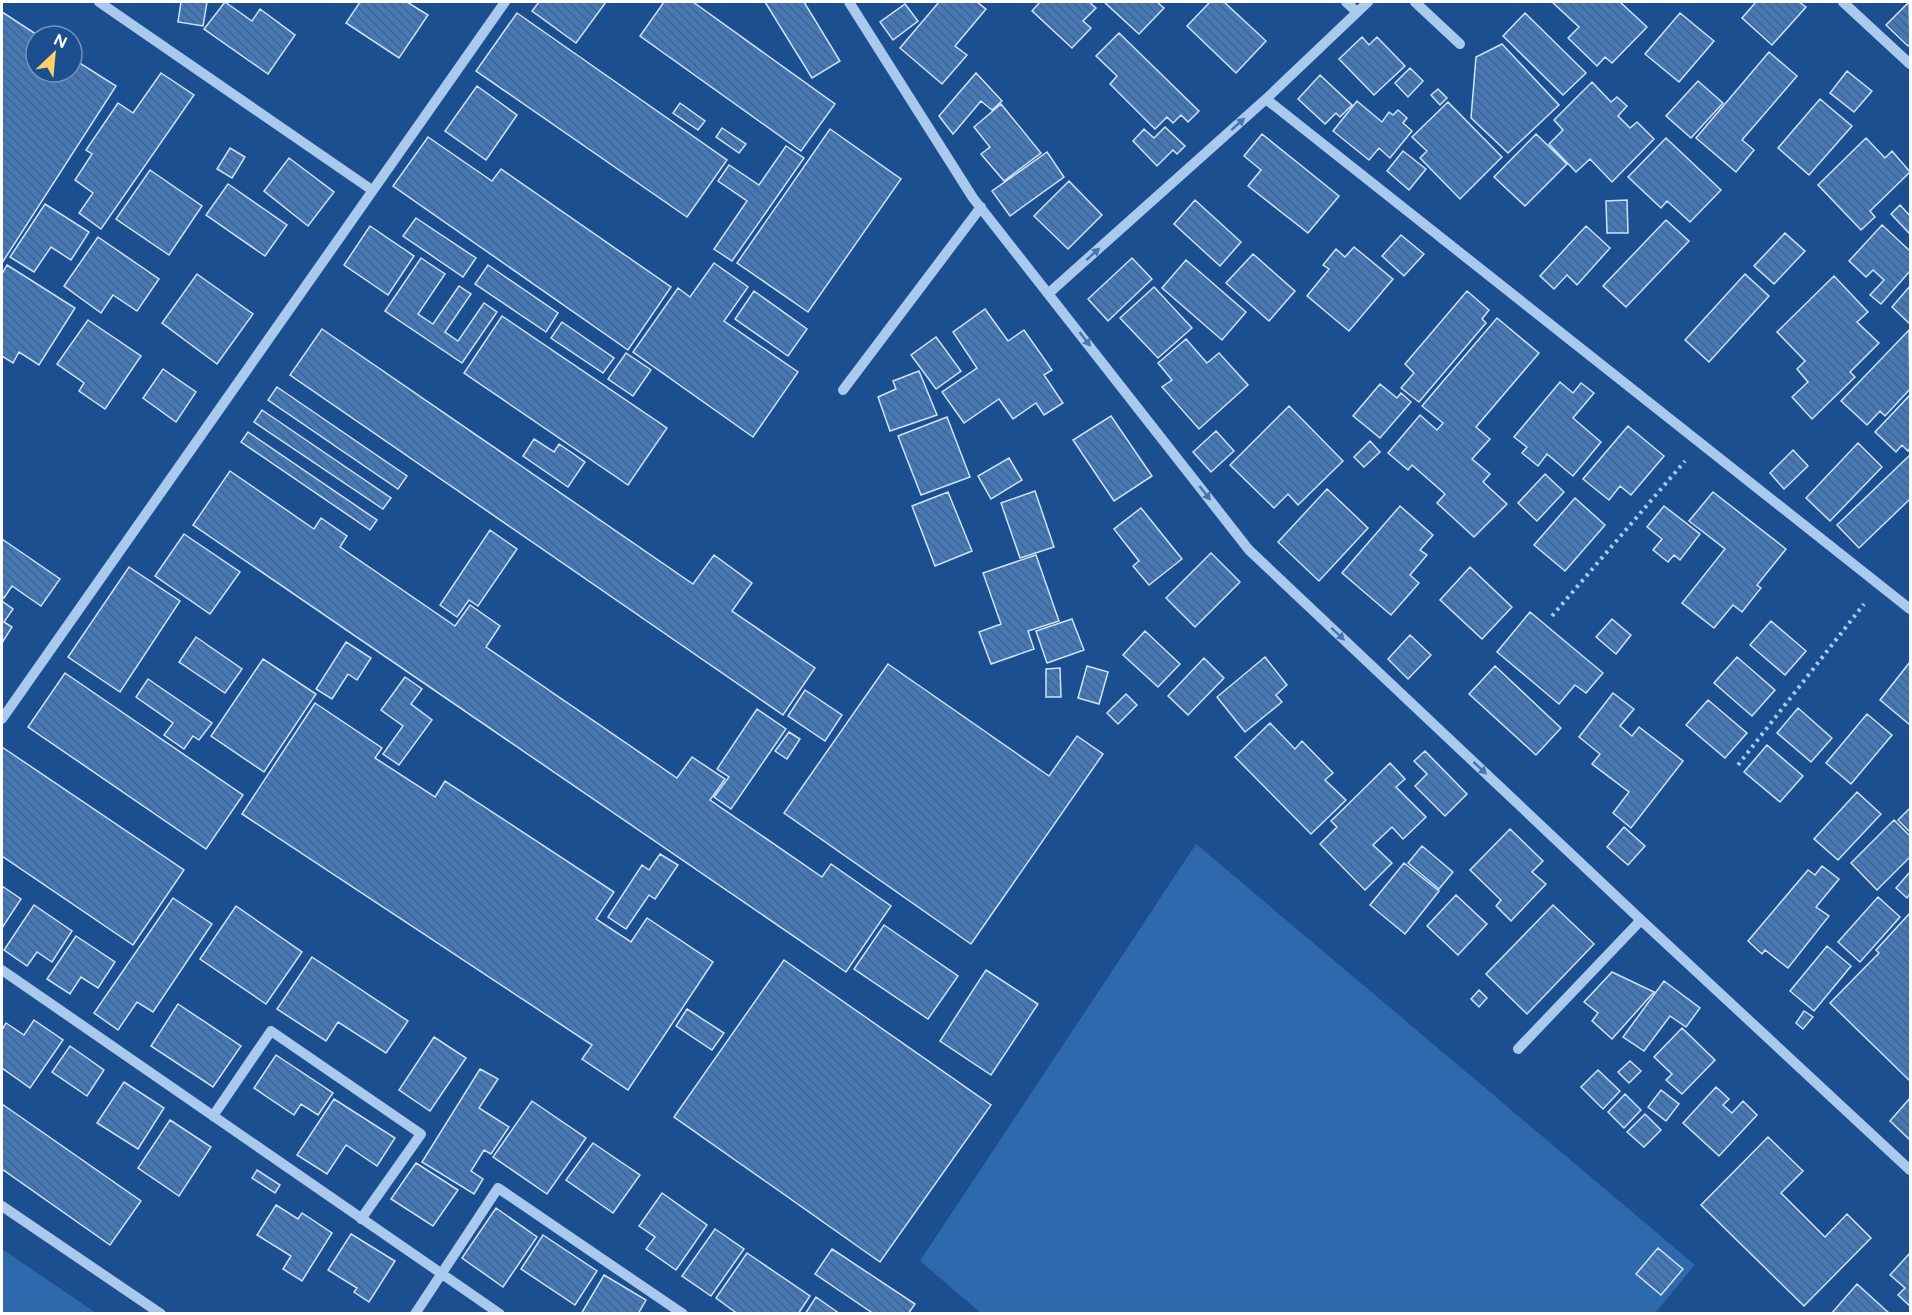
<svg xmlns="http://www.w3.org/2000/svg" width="1912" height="1315" font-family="Figtree,sans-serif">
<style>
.green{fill:#2e69ad}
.building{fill:url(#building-back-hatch);stroke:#cfe3fa;stroke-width:1.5}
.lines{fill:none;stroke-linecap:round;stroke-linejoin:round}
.path{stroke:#a9c9ee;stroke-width:4;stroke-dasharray:3 4.5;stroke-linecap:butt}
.minor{stroke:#a9c9ee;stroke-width:10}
.oneway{fill:#4674ac}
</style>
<defs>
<pattern id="building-back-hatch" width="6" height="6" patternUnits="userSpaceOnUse" patternTransform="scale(1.5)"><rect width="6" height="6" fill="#4478b7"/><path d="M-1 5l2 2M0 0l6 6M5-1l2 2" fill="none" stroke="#486282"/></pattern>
</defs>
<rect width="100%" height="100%" fill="#1b4f8f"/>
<path class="green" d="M1196 844 1695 1265 1655 1313 982 1314 920 1261Z
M2 1249 96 1313H2Z"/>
<path class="building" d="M181 2H207L203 26 178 22Z
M225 2 252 21 260 9 295 35 268 74 204 29Z
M360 2H407L428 15 399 58 346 23Z
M539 2H606L576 43 532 11Z
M664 2H693L835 104 801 151 640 36Z
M765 2H804L840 61 812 78Z
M939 2H977L986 9 955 46 967 55 942 84 900 48Z
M1040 2H1089L1096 8 1083 21 1091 28 1072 48 1032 11Z
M1104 2H1157L1164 8 1139 34Z
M1210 2H1224L1266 41 1236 73 1187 26Z
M1552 2H1620L1647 27 1612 63 1605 57 1597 66 1568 38 1579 27Z
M1756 2H1799L1806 7 1772 45 1742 18Z
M1909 2 1910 44 1908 46 1886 25Z
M905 4 918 21 893 40 880 22Z
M2 12 39 36H36V72H72V58L116 86 2 263Z
M517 13 727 160 687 217 476 71Z
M1525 13 1586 73 1563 95 1503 36Z
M1680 13 1714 41 1679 82 1645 54Z
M1119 33 1199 111 1188 122 1181 115 1173 123 1167 117 1155 129 1110 84 1117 76 1096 56Z
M1362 37 1369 45 1377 37 1405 66 1374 95 1339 59Z
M1502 44 1559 105 1508 153 1471 118 1476 57Z
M1769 52 1797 76 1742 140 1754 150 1736 172 1696 138Z
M1410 68 1423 81 1408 97 1395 83Z
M1847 71 1872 91 1854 112 1830 93Z
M161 73 194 95 101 229 79 213 93 193 75 180 92 154 86 150 118 103 133 113Z
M976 73 1002 101 992 110 981 101 953 134 939 116Z
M1320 75 1352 105 1340 117 1336 113 1325 124 1298 99Z
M1698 81 1723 103 1691 138 1666 116Z
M1592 82 1611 102 1617 97 1627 106 1618 116 1630 128 1637 122 1654 139 1612 182 1590 159 1576 172 1549 144 1563 130 1554 120Z
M477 86 517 115 486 160 445 131Z
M1438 89 1447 98 1440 105 1431 95Z
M1820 99 1852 126 1809 175 1778 148Z
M1357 101 1382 122 1389 112 1393 115 1398 110 1407 118 1403 123 1412 131 1390 158 1379 148 1369 160 1333 131Z
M1448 102 1502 157 1460 199 1420 158 1427 151 1412 137Z
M680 103 705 121 698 130 673 113Z
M1001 104 1041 153 1004 181 981 154 990 147 974 127Z
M1165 127 1185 146 1177 154 1173 150 1157 166 1133 141 1144 129 1154 138Z
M722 128 746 144 739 153 716 137Z
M830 129 901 179 808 312 737 263Z
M1262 134 1339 196 1308 233 1248 186 1261 170 1244 156Z
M1536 134 1567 164 1525 206 1494 177Z
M428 137 492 181 501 169 671 287 628 350 393 186Z
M1666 138 1721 190 1690 222 1667 201 1661 208 1628 177Z
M1866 138 1885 158 1892 151 1910 172 1870 211 1875 217 1861 230 1818 185Z
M786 146 804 158 732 261 714 249 747 201 718 181 729 165 759 185Z
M230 148 245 157 232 178 217 169Z
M1403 151 1426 169 1409 190 1387 171Z
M1047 152 1064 177 1010 216 992 191Z
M289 158 334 192 308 226 264 191Z
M150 170 202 206 169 255 116 219Z
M1069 181 1102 215 1068 249 1034 216Z
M228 184 287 225 265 256 206 215Z
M1195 200 1241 242 1220 266 1174 224Z
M1627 200 1628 233H1607L1606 201Z
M45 204 89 232 71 260 51 247 34 272 10 257Z
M1900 205 1910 216V234L1891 214Z
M416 218 476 258 463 277 403 236Z
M1666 220 1689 241 1626 307 1603 286Z
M1882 225 1910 251V271L1881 304 1870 295 1884 280 1873 270 1866 277 1849 261Z
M370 226 414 256 388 295 344 265Z
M1586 226 1610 248 1577 285 1567 275 1554 289 1540 276Z
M1785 233 1805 251 1774 284 1754 266Z
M1401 235 1424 254 1404 276 1382 256Z
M98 237 159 279 137 311 113 295 101 313 64 286Z
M1354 247 1393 279 1349 331 1307 296 1329 269 1323 265 1336 249 1345 257Z
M1253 254 1295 291 1269 321 1226 283Z
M421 258 445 274 418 314 433 324 459 286 471 294 445 332 458 341 484 303 497 312 462 363 385 311Z
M1132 258 1152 279 1108 321 1088 299Z
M1186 260 1246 312 1222 340 1162 288Z
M714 263 748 287 724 321 798 372 753 437 633 352 678 288 690 297Z
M7 265 75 308 39 365 19 352 13 363 2 356V274Z
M488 265 558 313 546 332 475 284Z
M197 274 253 314 217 364 162 323Z
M1745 274 1769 296 1709 362 1685 340Z
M1834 276 1868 312 1857 322 1879 343 1850 372 1855 377 1812 419 1792 397 1808 382 1797 369 1805 361 1777 332Z
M1910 286V324L1892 307Z
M1154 287 1192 328 1158 358 1120 318Z
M754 291 807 329 788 356 735 319Z
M1467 291 1489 310 1482 319 1486 323 1419 402 1401 388 1414 373 1405 364Z
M985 309 1008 341 1024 330 1052 370 1044 375 1063 403 1044 415 1036 403 1013 419 999 399 964 423 942 392 977 368 953 332Z
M502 316 667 428 628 485 464 373Z
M1497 318 1539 353 1476 427 1490 439 1472 459 1490 474 1483 482 1507 504 1474 537 1437 503 1445 494 1412 465 1408 470 1388 453 1420 415 1437 430 1443 423 1422 406Z
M88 320 141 356 105 409 79 391 84 383 57 364Z
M562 322 614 358 603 373 551 338Z
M322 329 693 584 714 555 752 583 732 611 815 668 783 715 290 375Z
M1909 330 1910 389 1885 416 1880 411 1867 425 1841 401Z
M936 337 961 371 936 389 911 355Z
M1186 339 1207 363 1219 353 1248 385 1199 429 1162 387 1172 380 1158 363Z
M626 353 651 370 633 396 608 379Z
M163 369 196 392 176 422 143 398Z
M919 371 937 415 890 431 878 397 896 389 893 381Z
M1560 382 1573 393 1581 383 1594 393 1573 418 1601 442 1573 476 1547 454 1538 466 1522 453 1527 447 1514 437Z
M1380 384 1397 398 1401 393 1411 402 1380 438 1353 416Z
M277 387 407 476 398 489 268 400Z
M1910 395V448L1908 451 1902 445 1896 452 1875 432Z
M1289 406 1343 461 1298 505 1288 494 1274 508 1230 465Z
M262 410 391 498 383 509 254 422Z
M1111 416 1152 476 1114 501 1073 440Z
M947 417 970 477 921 495 898 436Z
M1628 426 1664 456 1631 495 1620 486 1609 500 1583 479Z
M1216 431 1234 451 1211 472 1193 452Z
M248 432 377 520 370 530 241 442Z
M534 439 554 452 559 444 585 462 568 487 523 456Z
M1370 441 1380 452 1364 467 1354 457Z
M1858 443 1882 467 1830 521 1806 498Z
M1793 450 1808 466 1784 489 1770 473Z
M1910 455V499L1859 548 1837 525Z
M1009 458 1022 480 991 499 978 476Z
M230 471 314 529 321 518 347 536 340 547 455 626 470 605 500 626 486 647 677 778 692 757 725 779 710 800 822 877 831 864 891 906 846 972 193 525Z
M1545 474 1564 492 1537 521 1518 503Z
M1327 489 1368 528 1319 581 1278 542Z
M1035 491 1054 547 1020 558 1001 503Z
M948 492 972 551 935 566 912 506Z
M1713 492 1786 549 1757 585 1761 588 1742 612 1733 605 1714 628 1682 603 1725 549 1689 521Z
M1575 498 1605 525 1565 571 1534 545Z
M1400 506 1433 535 1420 550 1427 555 1410 575 1419 583 1391 615 1342 573Z
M1664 506 1700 534 1680 560 1674 555 1668 562 1653 550 1662 539 1647 527Z
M1141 508 1182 559 1149 585 1133 566 1139 561 1114 529Z
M490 530 517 549 478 606 469 600 457 617 440 605Z
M184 534 240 572 210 614 155 576Z
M2 539 60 579 41 606 12 586 4 598 2 596Z
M1211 553 1240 582 1195 627 1166 598Z
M1036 555 1059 621 1028 631 1034 649 991 664 979 632 1001 624 983 573Z
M129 567 180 601 120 692 68 657Z
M1470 567 1512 607 1482 639 1440 600Z
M2 601 13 609 4 622 12 627 2 643Z
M1530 612 1603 673 1586 693 1575 685 1559 704 1497 652Z
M1072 619 1084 650 1047 663 1036 631Z
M1612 619 1631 635 1616 654 1596 637Z
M1771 621 1806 651 1785 675 1750 645Z
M1145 631 1180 664 1158 687 1123 655Z
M1410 635 1431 655 1408 679 1388 659Z
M196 637 242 669 225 693 179 662Z
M346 642 371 658 357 680 348 674 332 699 316 689Z
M1265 657 1287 685 1276 695 1282 702 1245 732 1217 697Z
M1737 657 1775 690 1752 716 1714 683Z
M1204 658 1224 678 1188 715 1168 696Z
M263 659 316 694 264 772 211 736Z
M1910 662V725L1880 700Z
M888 664 1049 776 1077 736 1103 754 971 944 784 813Z
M1087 666 1108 672 1099 704 1078 698Z
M1495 666 1561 728 1536 755 1469 694Z
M1060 668 1061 697H1046V669Z
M65 673 243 795 206 849 28 727Z
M405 677 422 689 411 704 432 720 399 765 383 754 403 726 381 710Z
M148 679 212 723 199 740 193 736 184 749 164 735 173 723 136 697Z
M805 690 842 715 825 741 788 716Z
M1613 693 1634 709 1620 726 1632 736 1639 727 1683 761 1631 828 1613 813 1629 792 1592 764 1600 754 1579 737Z
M1126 694 1137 705 1118 724 1107 713Z
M1708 700 1747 733 1725 758 1686 725Z
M315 703 382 748 375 758 435 797 445 781 614 892 596 919 631 942 647 918 713 962 628 1090 582 1059 592 1045 242 814Z
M1798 708 1832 738 1811 762 1777 733Z
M757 709 786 729 731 809 714 797 729 777 717 769Z
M1867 714 1892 735 1851 784 1826 763Z
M1270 723 1295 749 1302 741 1333 773 1325 780 1346 800 1311 834 1235 757Z
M789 732 800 739 787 759 775 751Z
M1767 745 1803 776 1780 802 1744 772Z
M2 747 184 870 133 945 2 856Z
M1425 751 1467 794 1445 816 1415 786 1427 774 1414 761Z
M1390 763 1405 779 1396 787 1426 817 1403 839 1392 827 1373 845 1392 863 1365 890 1320 844 1337 827 1331 821Z
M1857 792 1881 814 1838 860 1814 839Z
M1910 808V832L1898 820Z
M1894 820 1910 836V857L1877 890 1851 863Z
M1624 827 1645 846 1628 865 1607 847Z
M1510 829 1543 861 1532 872 1546 884 1511 921 1496 906 1501 900 1470 870Z
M1422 846 1453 872 1439 889 1408 863Z
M660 854 678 865 655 899 649 895 626 929 608 917 642 865 649 870Z
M1404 863 1439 891 1405 934 1370 905Z
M1822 866 1839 879 1816 907 1829 916 1788 968 1765 950 1762 954 1748 941 1808 870 1815 875Z
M1910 872V894L1907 898 1896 888Z
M2 886 21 899 2 928Z
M1456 895 1487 924 1458 955 1427 926Z
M1878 897 1900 917 1860 962 1838 942Z
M173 898 212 924 153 1012 137 1002 118 1030 94 1013Z
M34 905 72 931 52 962 37 952 27 966 4 950Z
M1553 905 1594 944 1527 1014 1486 974Z
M236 906 302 952 266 1004 200 959Z
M1910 913V1081L1830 1003 1879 953 1876 950Z
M884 925 958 976 928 1019 854 969Z
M76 936 115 962 98 988 81 977 70 994 47 979Z
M1827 946 1851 966 1814 1011 1790 991Z
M312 957 408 1021 386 1053 338 1022 326 1041 277 1009Z
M784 960 991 1105 880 1262 674 1117Z
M986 970 1038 1004 991 1075 940 1041Z
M1612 972 1654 992 1612 1039 1592 1021 1598 1013 1584 1002Z
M1664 981 1700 1008 1686 1027 1670 1016 1644 1051 1623 1037Z
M1479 990 1487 998 1479 1007 1471 999Z
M178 1004 241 1046 213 1087 151 1046Z
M687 1009 724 1033 712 1050 676 1026Z
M1804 1011 1813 1017 1803 1029 1796 1023Z
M34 1020 63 1040 30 1088 2 1068V1030L6 1023 24 1035Z
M1682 1028 1715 1060 1682 1094 1666 1080 1672 1074 1654 1057Z
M434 1037 466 1058 430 1111 399 1090Z
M70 1046 104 1070 87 1096 52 1072Z
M276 1055 333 1093 318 1115 301 1104 294 1115 254 1088Z
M1630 1061 1641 1071 1629 1083 1618 1072Z
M480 1069 498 1079 479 1108 509 1127 491 1154 484 1150 471 1171 483 1179 474 1194 422 1162Z
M1598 1070 1620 1091 1603 1109 1581 1087Z
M124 1082 164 1108 138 1149 97 1123Z
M1716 1087 1729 1099 1723 1105 1732 1113 1743 1101 1757 1115 1719 1156 1683 1123Z
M1661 1090 1679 1104 1666 1121 1648 1107Z
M1625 1094 1641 1110 1624 1128 1608 1112Z
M1910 1098V1140L1890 1121Z
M334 1099 395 1138 377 1166 346 1145 327 1174 297 1155Z
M532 1101 586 1138 547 1194 493 1157Z
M2 1104 141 1201 110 1245 2 1169Z
M1645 1114 1661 1130 1644 1147 1627 1132Z
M170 1120 211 1147 179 1196 138 1168Z
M1768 1137 1803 1171 1781 1193 1825 1237 1847 1214 1871 1238 1804 1306 1701 1205Z
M593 1143 640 1175 613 1213 566 1180Z
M416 1163 458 1190 433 1226 391 1199Z
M257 1170 280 1185 275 1193 252 1178Z
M662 1193 707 1225 676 1270 646 1249 655 1237 639 1226Z
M276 1205 298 1219 302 1213 332 1233 302 1281 283 1269 291 1256 257 1235Z
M496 1208 537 1237 503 1287 462 1258Z
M715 1229 744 1249 711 1296 682 1276Z
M351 1234 395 1261 369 1302 354 1292 357 1288 328 1270Z
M543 1235 597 1271 575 1305 521 1269Z
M1658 1248 1683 1269 1661 1295 1636 1274Z
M832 1249 915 1304 908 1314H874L815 1274Z
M747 1253 810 1296 798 1314H738L716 1298Z
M1910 1253V1306L1898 1295 1905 1288 1890 1275Z
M604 1275 646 1300 638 1314H581Z
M1857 1284 1890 1314H1831Z
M816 1297 840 1314H805Z"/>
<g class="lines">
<path class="path" d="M1552 616 1685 461
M1738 765 1864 604"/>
<path class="minor" d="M99 2 372 190
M849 2 973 198 1249 550 1641 920 1910 1170
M1346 2 1357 12
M1415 2 1460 44
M1843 2 1910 64
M1266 99 1910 609
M1049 293 1266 99 1368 2
M843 390 981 207
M2 719 505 2
M2 970 500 1314
M1518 1049 1641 920
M213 1116 271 1031 421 1134 361 1219
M2 1206 161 1314
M415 1314 498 1188 683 1314"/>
</g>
<defs><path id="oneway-solid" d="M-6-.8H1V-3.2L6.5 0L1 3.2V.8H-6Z" transform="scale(1.5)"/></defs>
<g class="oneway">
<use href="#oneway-solid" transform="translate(1238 124) rotate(-42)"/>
<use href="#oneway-solid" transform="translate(1093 254) rotate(-42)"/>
<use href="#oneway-solid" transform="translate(1085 339) rotate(52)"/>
<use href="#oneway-solid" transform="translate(1205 493) rotate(52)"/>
<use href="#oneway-solid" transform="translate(1338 634) rotate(43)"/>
<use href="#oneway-solid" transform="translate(1480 768) rotate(43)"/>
</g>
<rect width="1912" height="1315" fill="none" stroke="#ffffff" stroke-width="6"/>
<g transform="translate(54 54) rotate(26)"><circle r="28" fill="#1b4f8f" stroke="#7695bc" stroke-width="1.5"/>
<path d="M0-4.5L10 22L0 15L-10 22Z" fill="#ffd166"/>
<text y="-9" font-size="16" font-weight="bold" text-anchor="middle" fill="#ffffff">N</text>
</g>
</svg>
